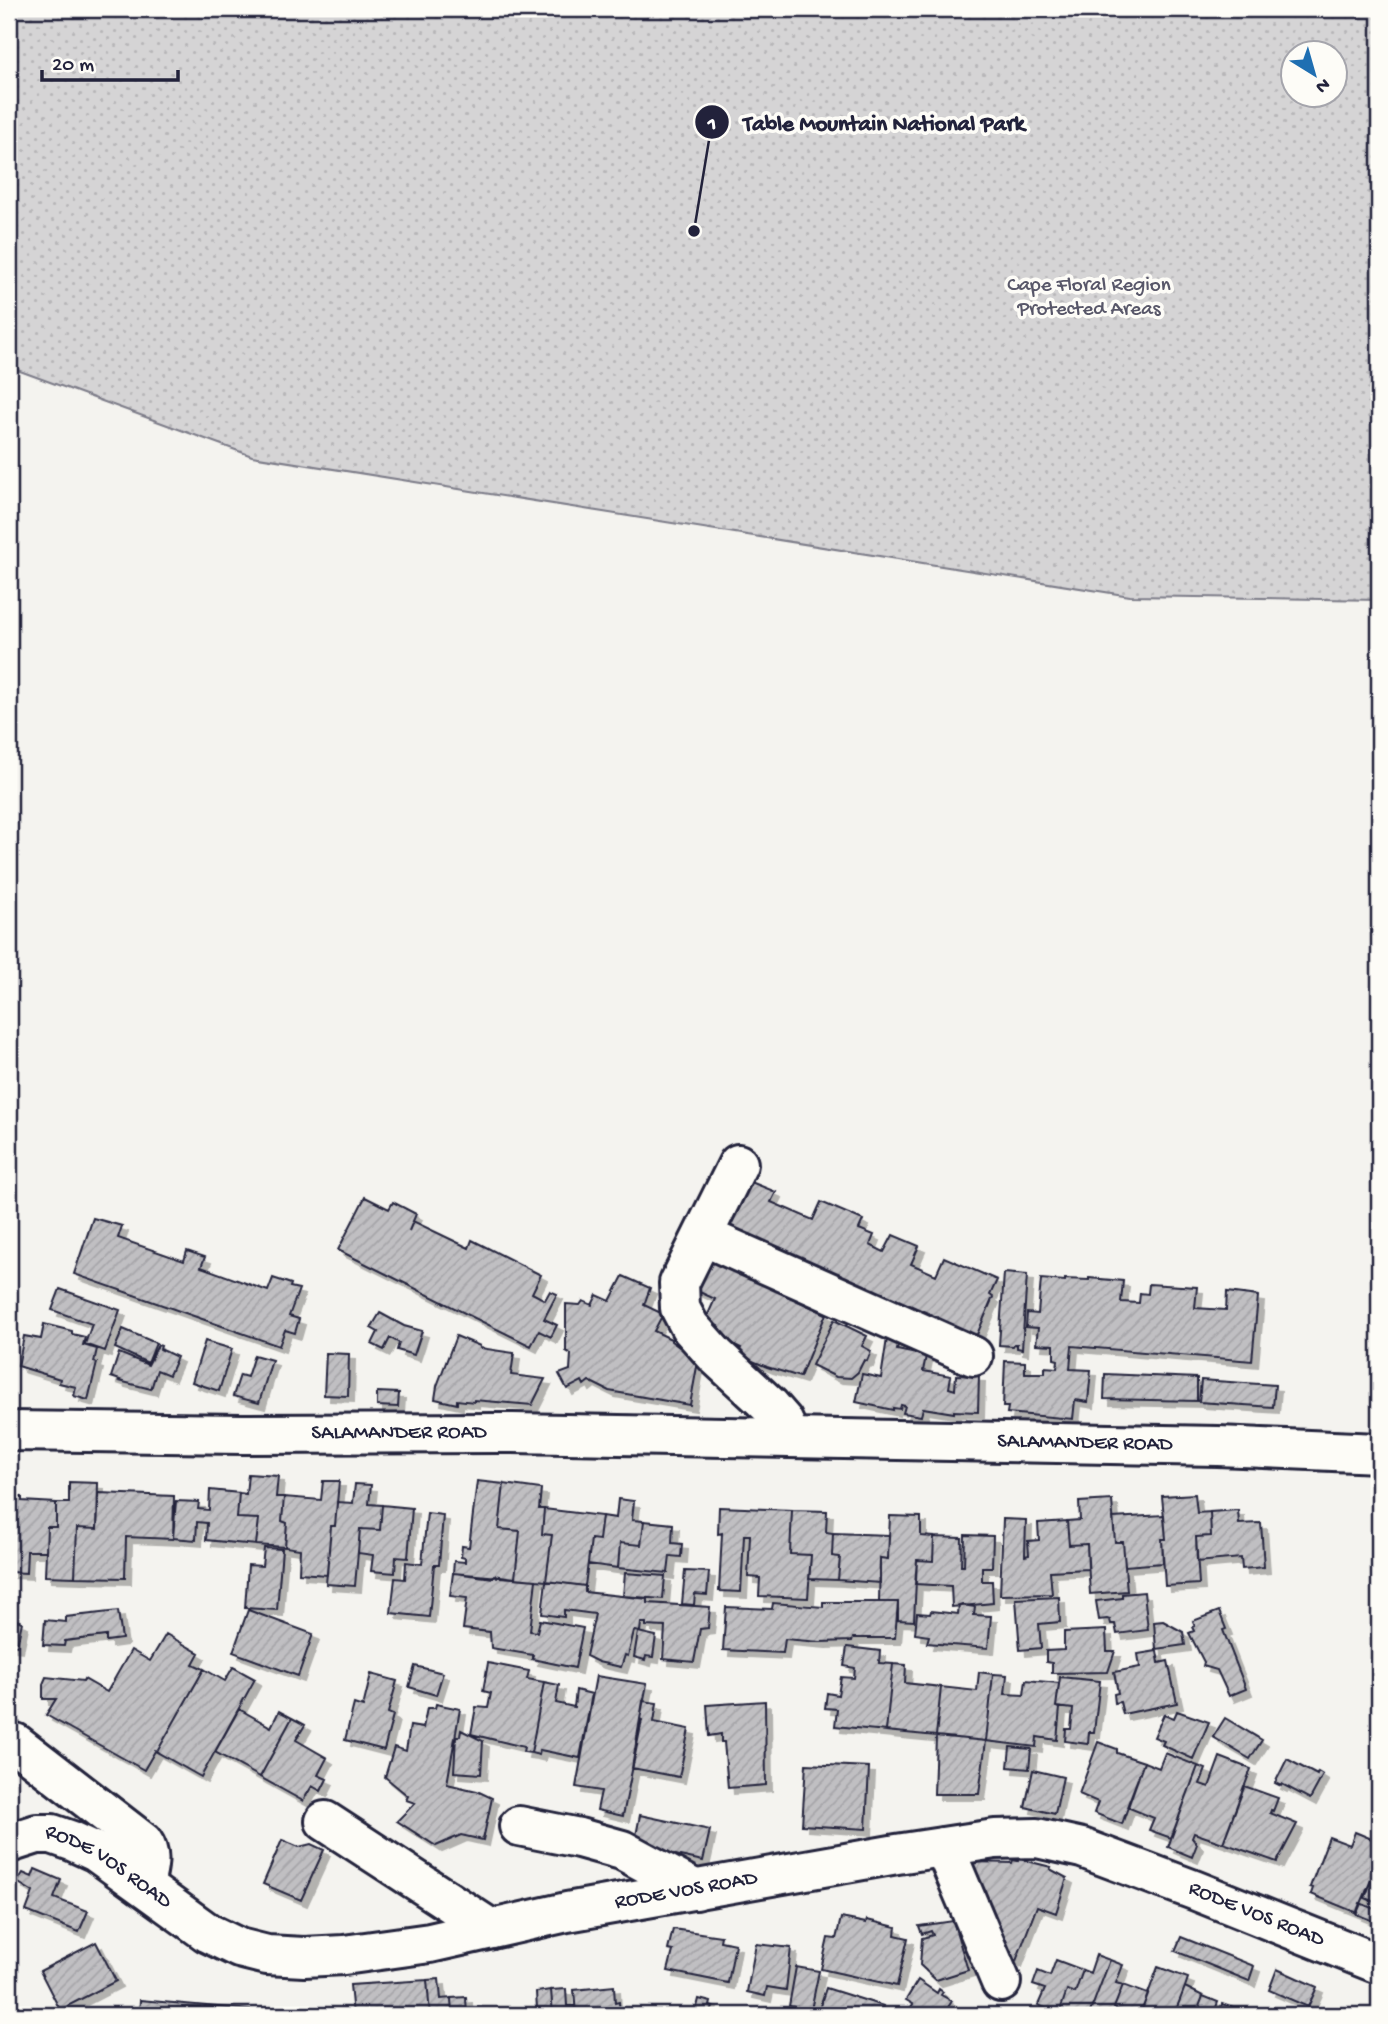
<svg xmlns="http://www.w3.org/2000/svg" width="1388" height="2024" font-family="'Gochi Hand',sans-serif">
<style>
.park{fill:url(#park-dots);stroke:#7c7b88;stroke-width:2;fill-rule:evenodd}
.building{fill:url(#building-hatch);stroke:#22223b;stroke-width:2;filter:url(#shadow)}
.lines{fill:none;stroke-linecap:round;stroke-linejoin:round}
.minor-casing{stroke:#22223b;stroke-width:44}
.minor{stroke:#fdfcf7;stroke-width:38}
.labels{text-anchor:middle;dominant-baseline:central;stroke-width:7;stroke-linejoin:round;paint-order:stroke}
.park-label{font-size:21px;fill:#585769;stroke:#fdfcf7}
.street-label{font-size:21px;fill:#22223b;stroke:#fdfcf7}
.leader{fill:none;stroke:#22223b;stroke-width:2.5}
.callout-dot{fill:#22223b;stroke:#fdfcf7;stroke-width:2.5}
.mark-label{font-size:21px;text-anchor:middle;font-weight:bold;fill:#fff}
.callout-label{font-size:23px;text-anchor:middle;font-weight:bold;fill:#22223b;stroke:#fdfcf7;stroke-width:7;stroke-linejoin:round;paint-order:stroke}
</style>
<defs>
<pattern id="park-dots" width="8" height="8" patternUnits="userSpaceOnUse" patternTransform="scale(1.75)"><rect width="8" height="8" fill="#d5d4d5"/><path d="M2 2h.1M6 6h.1" fill="none" stroke="#b7b6b8" stroke-width="1.8" stroke-linecap="round"/></pattern>
<pattern id="building-hatch" width="6" height="6" patternUnits="userSpaceOnUse" patternTransform="scale(1.75)"><rect width="6" height="6" fill="#c0bfc2"/><path d="M-1 1l2-2M0 6l6-6M5 7l2-2" fill="none" stroke="#a5a4a8"/></pattern>
<filter id="shadow"><feDropShadow dx="6" dy="6" stdDeviation="0" flood-color="#0004"/></filter>
</defs>
<rect width="100%" height="100%" fill="#f4f3ef"/>
<filter id="ink" filterUnits="userSpaceOnUse"><feTurbulence type="fractalNoise" baseFrequency=".0143" numOctaves="2"/><feDisplacementMap in="SourceGraphic" scale="14" xChannelSelector="R" yChannelSelector="G"/><feConvolveMatrix kernelMatrix="1 2 1 2 8 2 1 2 1" color-interpolation-filters="sRGB"/></filter>
<g filter="url(#ink)">
<path class="park" d="M9 9H1379V600L1130 596 252 456 9 367ZM1294 52H1336V94H1294Z"/>
<path class="building" d="M746 1180 776 1192 771 1202 813 1220 821 1202 863 1220 859 1229 874 1235 870 1245 884 1252 893 1235 919 1246 911 1264 936 1275 944 1257 997 1280 990 1295 993 1297 973 1344 724 1231Z
M365 1197 389 1209 393 1202 416 1214 409 1231 413 1221 469 1248 472 1240 541 1275 532 1293 545 1300 550 1291 557 1294 544 1319 557 1325 551 1337 539 1331 531 1346 338 1250Z
M93 1218 122 1226 118 1238 184 1261 187 1251 205 1257 201 1267 268 1291 273 1278 291 1284 290 1287 299 1289 289 1316 299 1319 295 1333 285 1330 279 1346 74 1274Z
M709 1259 786 1288 783 1294 826 1314 800 1377 767 1367 743 1357 739 1352 741 1348 714 1335 718 1326 705 1321 715 1299 695 1290Z
M1004 1273 1027 1275 1022 1349 1017 1348V1344H1014L1013 1346 999 1345Z
M623 1276 650 1288 644 1305 663 1314 654 1331 671 1339V1341L698 1361 690 1405 609 1391 589 1381 584 1385 582 1381 567 1389 559 1374 570 1370 571 1354 566 1351V1304L580 1305 583 1301 592 1305 597 1295 610 1301Z
M1089 1278 1123 1281 1121 1302 1139 1303 1140 1293 1148 1294 1149 1284 1197 1287 1195 1308 1226 1310 1227 1292 1258 1296 1252 1361 1072 1346 1070 1369 1091 1370 1088 1402 1075 1400 1073 1419 1007 1413 1008 1407H1003L1005 1361 1025 1362V1373H1045V1367L1057 1368 1058 1360 1054 1359V1345L1036 1344 1038 1328 1026 1327 1027 1313 1038 1314 1041 1279 1065 1281V1279L1089 1280Z
M60 1289 120 1310 105 1351 85 1344 92 1324 52 1310Z
M380 1313 404 1326 422 1331 414 1355 397 1350 399 1343 390 1338 384 1350 372 1344 378 1332 371 1328Z
M834 1320 867 1336 862 1346 871 1351 867 1361 864 1360 858 1372 851 1378 836 1377 812 1365Z
M44 1324 72 1331V1334L85 1337 83 1345 97 1349 94 1362 97 1363 88 1400 74 1396 76 1387 59 1383 60 1379 18 1366 24 1336 41 1339Z
M123 1329 156 1343 148 1363 115 1348Z
M888 1332 900 1334 897 1350 926 1356 923 1371 951 1376 949 1388 955 1390 956 1375 979 1376 978 1412 954 1411V1413L923 1408 921 1416 903 1413 905 1406 901 1405 900 1409 893 1408V1410L856 1402 862 1374 881 1378Z
M456 1336 480 1346V1348L514 1353 511 1375 545 1379 532 1405 474 1400V1402L457 1400V1404L435 1399 437 1386Z
M205 1341 232 1349 219 1391 192 1382Z
M158 1345 161 1346 160 1349 177 1357 169 1375 157 1370 151 1389 119 1381 120 1380 111 1377 119 1353 148 1365Z
M326 1353 349 1354 348 1396 324 1395Z
M254 1355 272 1360 259 1403 233 1396 240 1375 247 1377Z
M1105 1374 1197 1378V1401L1104 1399Z
M1201 1380 1275 1385 1273 1407 1199 1402Z
M377 1392 399 1393 398 1407 377 1406Z
M248 1474 278 1476 276 1497H284L282 1521 287 1523 285 1547 256 1545 259 1519 237 1518 239 1493 246 1494Z
M323 1481H339L335 1526H331L327 1575 299 1573 300 1549 285 1547 287 1523 282 1521 284 1497 321 1500Z
M477 1481 504 1484 499 1529 520 1531 515 1578 494 1575 493 1578 453 1573 454 1561 465 1562V1558L461 1557 462 1546 469 1547Z
M69 1482 98 1483 97 1529 77 1528 75 1577 45 1576 47 1527H56V1503H69Z
M355 1484 371 1485 369 1504 382 1505 380 1530 360 1529 355 1586 326 1584 331 1526H335L337 1502 353 1503Z
M504 1484 541 1489 539 1509H544L542 1534 552 1535 546 1581 515 1578 520 1531 499 1529Z
M210 1490 239 1493 237 1518 259 1519 256 1545 206 1540 207 1523 197 1522 196 1540 173 1538 176 1501 199 1502 198 1509 209 1510Z
M99 1493 174 1496 173 1539 126 1537 125 1578 75 1577 77 1528 97 1529Z
M1195 1494 1197 1513 1210 1512 1211 1536 1196 1537 1199 1584 1165 1586 1162 1539H1166L1162 1496Z
M10 1496 22 1497V1501L56 1503V1527H47L46 1551H27L26 1573 9 1572Z
M618 1499 634 1501 632 1520 644 1521 641 1545 620 1543 618 1568 588 1564 591 1539 599 1540 602 1516 616 1518Z
M1112 1500 1115 1542H1123L1127 1591 1090 1594 1087 1544 1069 1545 1067 1521 1080 1520 1079 1502Z
M382 1505 412 1508 408 1558 396 1557 395 1573 371 1571 373 1555 358 1553 360 1529 380 1530Z
M719 1507 792 1510 790 1554 811 1555 808 1598 759 1596 760 1578 748 1577 750 1535H744L741 1592 719 1591 722 1533 718 1534Z
M544 1509 602 1516 599 1540 591 1539 585 1586 546 1581 552 1535 542 1534Z
M792 1510 827 1511 826 1532 833 1533 832 1556 840 1557 838 1580 809 1579 811 1555 790 1554Z
M1238 1510 1239 1524 1261 1523 1264 1567 1242 1569 1241 1558 1197 1562 1196 1537 1211 1536 1210 1512Z
M427 1513 443 1515 439 1565H434L429 1617 391 1613 395 1578 405 1579 406 1562 422 1564Z
M1164 1515 1166 1539H1162L1163 1563 1125 1566 1123 1542H1115L1113 1518Z
M890 1516 921 1517V1536L934 1537 933 1561 917 1560 914 1621 898 1620V1602H879L880 1558 888 1559Z
M1003 1519 1026 1520 1025 1556 1029 1555 1028 1541 1039 1540 1038 1523 1067 1521 1069 1545 1087 1544 1088 1569 1050 1571 1052 1594 1000 1595Z
M644 1521 673 1524 672 1543 682 1544 681 1557 670 1556 668 1573 618 1568 620 1543 641 1545Z
M833 1533 889 1535 888 1559 880 1558V1583L838 1580 840 1557 832 1556Z
M965 1535 993 1536 992 1567H982V1581H992L993 1603 952 1607 951 1586 915 1584 917 1560 933 1561 934 1537 962 1538 961 1566H964Z
M264 1548 282 1549 277 1610 245 1608 248 1565 262 1566Z
M685 1571 709 1572 707 1595 695 1594 694 1605 682 1604Z
M453 1573 536 1580 530 1631 537 1632 540 1620 583 1628 575 1668 532 1659 533 1655 491 1648 490 1632 463 1629 467 1598 450 1596Z
M625 1573 665 1576 663 1599 623 1596Z
M546 1581 585 1586V1592L648 1599V1603L710 1607 708 1628 700 1629 694 1662 663 1659 665 1627 646 1626V1623H641L640 1632 634 1631 628 1656 625 1655 621 1667 598 1662 586 1656 595 1614 564 1610V1617L542 1614Z
M1144 1592 1148 1630 1117 1634 1115 1624H1111L1110 1620 1107 1619 1099 1620 1096 1601 1122 1598V1594Z
M1059 1597 1060 1622 1039 1624 1041 1648 1020 1650 1016 1599Z
M823 1602H898L895 1638H853L852 1641 820 1642 785 1639 783 1653 723 1650 726 1607 772 1609 773 1603 823 1607Z
M962 1605 975 1607 974 1615 991 1616 988 1648 927 1643 929 1636 915 1634 917 1613 930 1614 931 1611 958 1614 959 1606Z
M248 1610 313 1634 298 1676 233 1652Z
M118 1611 122 1639 106 1641V1636L65 1641 64 1646 43 1645 45 1620 66 1622V1617Z
M1219 1611 1226 1629 1223 1630 1246 1689 1229 1696 1217 1670 1203 1666 1204 1662 1189 1633 1194 1631 1192 1627 1195 1626 1193 1621Z
M16 1620 22 1622 17 1646 9 1645V1622L15 1623Z
M1163 1621 1183 1632 1185 1645 1156 1649 1154 1622Z
M1106 1630 1107 1651H1115L1108 1672 1052 1673V1663L1046 1662V1651L1064 1650V1632Z
M638 1632 656 1636 653 1657 646 1656 645 1660 634 1657Z
M166 1634 199 1653 193 1664 204 1669 157 1752 155 1751 144 1770 46 1715 56 1699H43V1684L46 1677 83 1681 84 1679 107 1692 131 1650 150 1661Z
M847 1647 880 1651 879 1663 893 1664 886 1731 835 1726 837 1709 825 1708 827 1693 838 1695 841 1677 854 1678 855 1668 844 1666Z
M1157 1651 1159 1663 1168 1661 1177 1703 1123 1714 1120 1702 1115 1703 1114 1694 1118 1693 1114 1672 1140 1667 1138 1654Z
M488 1663 529 1671 527 1679 544 1682 531 1753 523 1752 524 1747 471 1734 476 1707 488 1708 491 1693 483 1691Z
M893 1664 906 1665 905 1683 941 1687 936 1736 886 1731Z
M415 1666 443 1673 436 1695 409 1687Z
M233 1667 255 1679 201 1777 157 1752 204 1669 225 1681Z
M979 1672 993 1674 986 1741 936 1736 941 1687 977 1691Z
M371 1674 397 1681 388 1713 393 1715 384 1750 345 1740 354 1704 363 1707Z
M993 1674 1007 1675 1005 1694 1024 1695 1026 1680 1059 1683 1056 1707 1060 1708 1057 1740 1037 1737 1036 1747 986 1741Z
M596 1676 647 1684 640 1719 642 1720 623 1816 597 1810 601 1791 576 1787Z
M1060 1677 1100 1681 1094 1732H1089L1088 1744 1065 1741 1066 1729H1071L1073 1709 1056 1707Z
M544 1682 559 1685 556 1703 574 1707 576 1690 592 1694 580 1758 540 1750 539 1755 531 1753Z
M643 1701 657 1703 654 1722 689 1729 679 1777 632 1768Z
M765 1701 766 1785 728 1788 724 1742H721V1734L709 1736 707 1705Z
M436 1704 460 1709 447 1784 477 1791 492 1798 483 1840 461 1835 436 1846 397 1821 415 1803 406 1800 408 1796 385 1777 394 1747 406 1751 410 1726 423 1728 427 1708H435Z
M239 1709 271 1727 279 1711 292 1718 260 1777 215 1752Z
M1177 1711 1209 1722 1193 1759 1162 1745 1164 1741 1154 1737 1164 1714 1174 1718Z
M292 1718 305 1725 296 1740 327 1758 318 1775 327 1779 321 1791 312 1786 303 1801 260 1777Z
M1225 1718 1262 1740 1250 1759 1213 1737Z
M461 1730 483 1741 481 1774 454 1772 456 1736H460Z
M936 1736 986 1741 979 1794H934Z
M1098 1742 1117 1749V1753L1144 1762 1122 1824 1094 1813 1098 1802 1079 1794Z
M1010 1747 1031 1749 1029 1769 1008 1767Z
M1165 1753 1198 1766 1171 1838 1149 1830 1154 1818 1127 1807 1144 1762 1159 1768Z
M1220 1757 1251 1769 1223 1843 1194 1833 1192 1838 1197 1844 1192 1857 1168 1847 1198 1766 1206 1769 1200 1784 1209 1787Z
M1287 1759 1317 1775 1318 1772 1323 1775 1310 1799 1282 1784 1281 1786 1275 1783Z
M806 1764 869 1767 866 1829 802 1825Z
M1033 1770 1063 1777 1055 1814 1025 1807Z
M1244 1786 1278 1798 1273 1811 1271 1810 1270 1813 1297 1824 1277 1862 1223 1843Z
M640 1815 710 1830 703 1861 634 1846Z
M1355 1832 1379 1842V1861L1357 1913 1311 1894 1313 1888 1310 1887 1329 1837 1350 1845Z
M282 1840 299 1847 311 1844 324 1850 301 1900 263 1884Z
M1019 1859 1051 1867 1050 1869 1067 1878 1056 1913 1037 1906 1016 1961 996 1951 970 1862 1012 1863 1013 1860 1018 1861Z
M1379 1861V1904L1365 1898Z
M35 1869 61 1880 54 1898 88 1911 79 1932 26 1911 33 1892 17 1882 23 1873 32 1877Z
M1360 1903 1377 1910 1373 1921 1356 1914Z
M841 1918 866 1923 867 1920 896 1927 895 1935 908 1938 897 1986 821 1969 828 1938 836 1939Z
M953 1921 968 1970 936 1980 920 1965 922 1938 933 1935 931 1931 922 1934 919 1926Z
M673 1929 721 1936 720 1941 735 1944 728 1983 668 1971 673 1951 668 1950Z
M1181 1937 1254 1966 1249 1981 1175 1951Z
M96 1942 116 1981 60 2010 40 1971Z
M756 1944 791 1948 786 1990 767 1987 765 1996 747 1992Z
M1096 1955 1110 1960 1089 2015 1059 2014 1067 1990 1075 1993 1083 1970 1090 1973Z
M1056 1960 1083 1970 1075 1993 1067 1990 1059 2014 1038 2005 1045 1989 1033 1985 1038 1971 1050 1976Z
M1110 1960 1123 1965 1116 1983 1123 1985 1114 2008 1121 2011 1119 2015H1089Z
M796 1967 819 1971 811 2010 789 2006Z
M1158 1967 1188 1978 1185 1987 1174 2015H1140Z
M1277 1969 1317 1987 1308 2007 1269 1990Z
M439 1979 441 1999 451 1998 452 2015H430L427 1980Z
M427 1980 430 2015H353L350 1985Z
M918 1980 937 1993 939 1989 943 1992 941 1995 952 2001 943 2015H906L913 2004 906 2000Z
M1123 1985 1148 1994 1140 2015H1119L1121 2011 1114 2008Z
M614 1986 615 2003 619 2002 620 2015H576L574 1990Z
M1185 1987 1203 1996 1196 2015H1174Z
M826 1988 883 2006 880 2015H837L819 2009Z
M566 1989 567 2006H575L576 2015H553L551 1990Z
M551 1990 553 2015H532L531 2009H537L536 1992Z
M1203 1996 1218 2002 1213 2015H1196Z
M466 1997 467 2015 503 2012V2015H452L451 1998Z
M699 1999 711 2002 710 2006 713 2007 710 2015H695Z
M140 2000 250 2010 249 2015H139Z
M1222 2004 1250 2014V2015H1218Z
M531 2009 532 2015H503V2012Z"/>
<g class="lines">
<g class="minor-casing">
<g id="minor">
<path d="M738 1164 679 1283 680 1308 690 1327 716 1356 770 1406 783 1421 791 1438"/>
<path d="M703 1236 973 1356"/>
<path id="s1" d="M9 1431 245 1434 513 1433 1218 1446 1379 1453"/>
<path d="M15 1743 143 1842C153 1856 147 1870 144 1886"/>
<path d="M325 1821 491 1929"/>
<path d="M519 1826 579 1838 622 1850 696 1890"/>
<path id="s2" d="M9 1843 37 1834H52L72 1841 96 1852 208 1933 239 1948 267 1955 304 1957 344 1955 430 1943 567 1912 897 1854 995 1839 1037 1838 1082 1848 1194 1890 1379 1964"/>
<path d="M944 1847 1001 1982"/>
</g>
</g>
<use href="#minor" class="minor"/>
</g>
</g>
<g class="labels">
<g class="park-label">
<text x="1089" y="286">Cape Floral Region<tspan x="1089" dy="24">Protected Areas</tspan></text>
</g>
<g class="street-label">
<text stroke="none"><textPath href="#s1" startOffset="390">SALAMANDER ROAD</textPath></text>
<text stroke="none"><textPath href="#s1" startOffset="1076">SALAMANDER ROAD</textPath></text>
<text stroke="none"><textPath href="#s2" startOffset="110">RODE VOS ROAD</textPath></text>
<text stroke="none"><textPath href="#s2" startOffset="719">RODE VOS ROAD</textPath></text>
<text stroke="none"><textPath href="#s2" startOffset="1307">RODE VOS ROAD</textPath></text>
</g>
</g>
<path class="leader" d="M694 231L712 122"/>
<g class="callout-dot">
<circle cx="694" cy="231" r="7"/>
<circle cx="712" cy="122" r="18"/>
</g>
<g class="mark-label">
<text x="712" y="129">1</text>
</g>
<g class="callout-label">
<text x="884" y="130">Table Mountain National Park</text>
</g>
<rect width="1388" height="2024" fill="none" stroke="#fdfcf7" stroke-width="35"/>
<rect x="18" y="18" width="1353" height="1989" fill="none" stroke="#22223b" stroke-width="2.5" filter="url(#ink)"/>
<g transform="translate(1314 74) rotate(143)"><circle r="33" fill="#fdfcf7" stroke="#a5a5ac" stroke-width="2"/>
<path d="M0-5L12 26L0 18L-12 26Z" fill="#1f6fb2"/>
<text y="-10" font-size="19" font-weight="bold" text-anchor="middle" fill="#22223b">N</text>
</g>
<path d="M42 70v10h136v-10" fill="none" stroke="#22223b" stroke-width="3.5"/>
<text x="52" y="70" font-size="21" fill="#22223b" stroke="#fdfcf7" stroke-width="5" paint-order="stroke">20 m</text>
</svg>
